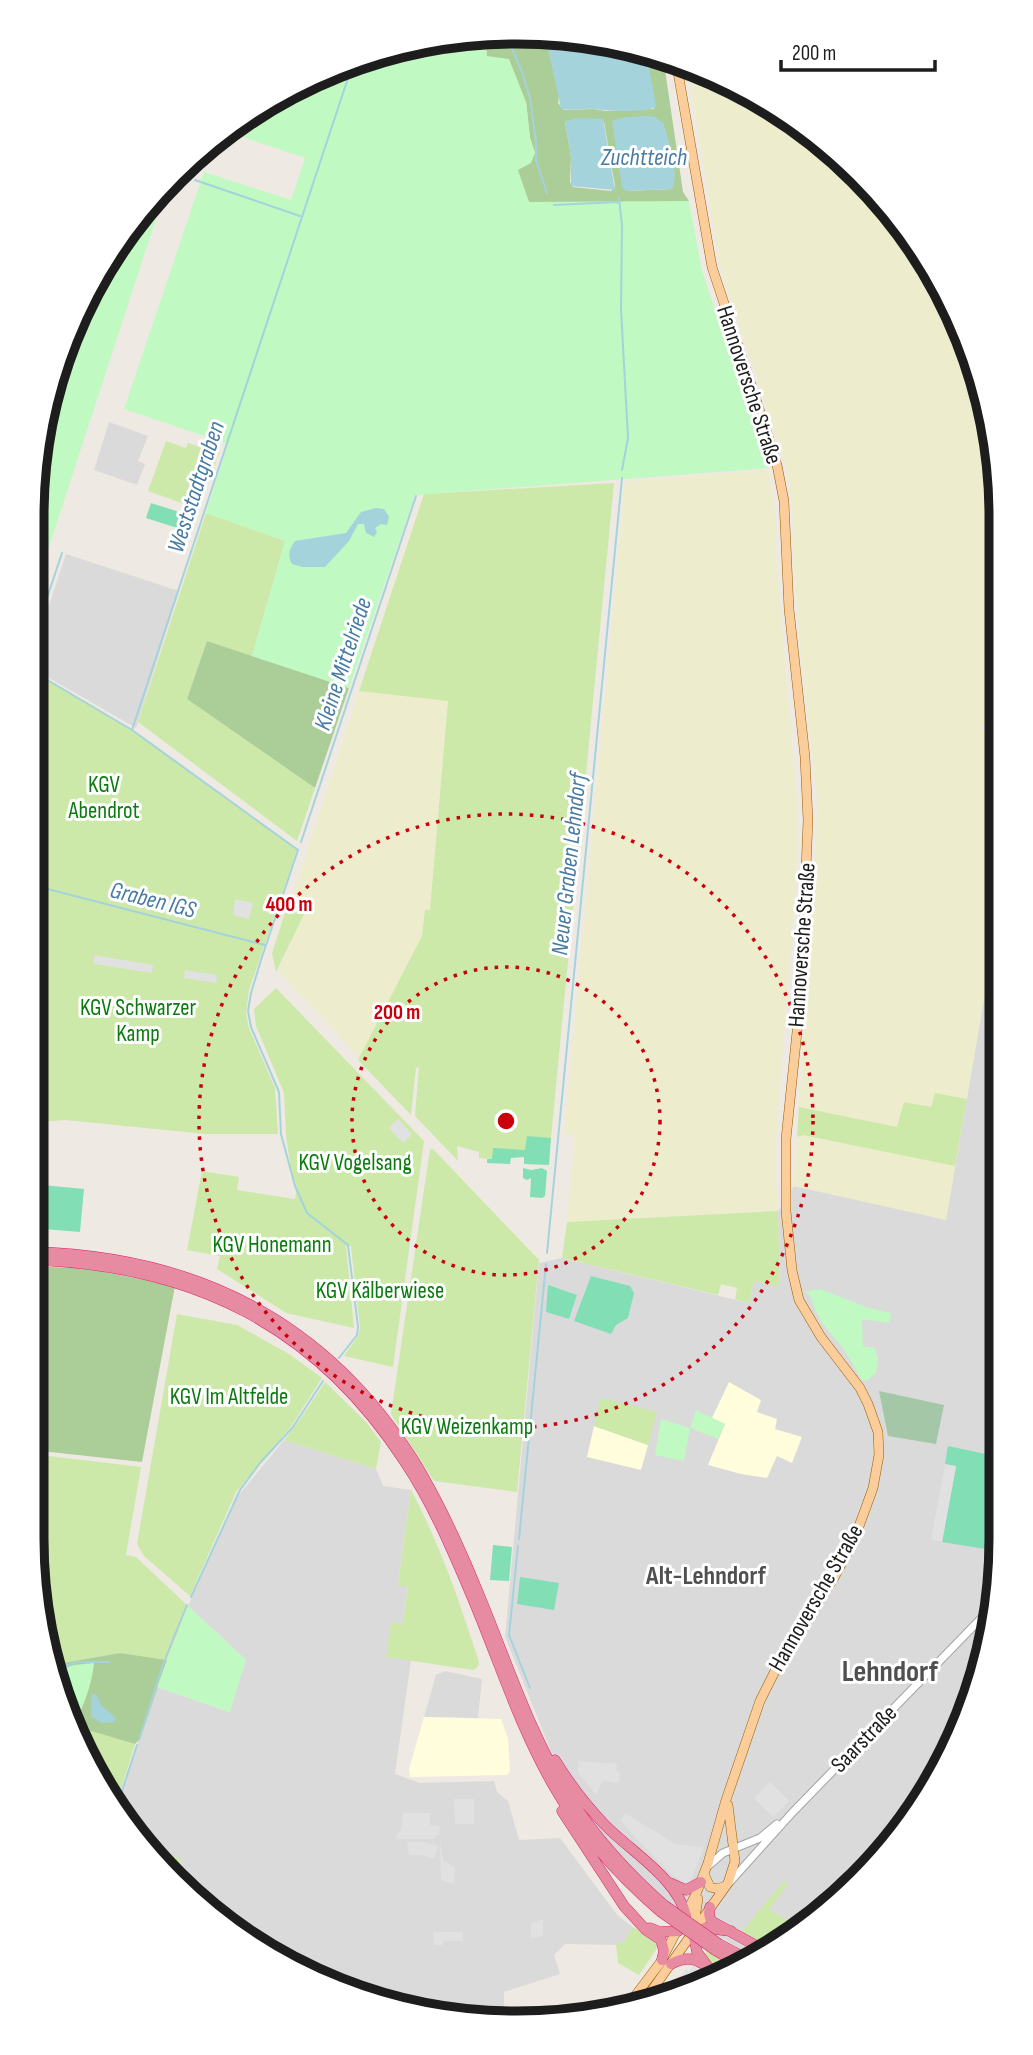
<svg xmlns="http://www.w3.org/2000/svg" width="1033" height="2055" font-family="'Sofia Sans Condensed',sans-serif">
<style>
.residential{fill:#dbdada}
.education{fill:#fffddc}
.farmland{fill:#ededce}
.grass{fill:#cce9a9}
.forest{fill:#abce98;fill-rule:evenodd}
.cemetery{fill:#a4c7a8}
.park{fill:#c0f9c1}
.pitch{fill:#81deb5}
.parking{fill:#e1e1e1}
.water{fill:#a4d3dc}
.lines{fill:none;stroke-linecap:round;stroke-linejoin:round}
.stream{stroke:#a4d3dc;stroke-width:2}
.minor-casing{stroke:#a4a4a4;stroke-width:9}
.major-casing{stroke:#965c01;stroke-width:10}
.highway-casing{stroke:#d8256c;stroke-width:11}
.minor{stroke:#fff;stroke-width:7}
.major{stroke:#fbcd9b;stroke-width:9}
.highway{stroke:#e68ba1;stroke-width:10}
.highway-bridge-casing{stroke:#d8256c;stroke-width:11;stroke-linecap:butt}
.highway-bridge{stroke:#e68ba1;stroke-width:10}
.ring{fill:none;stroke:#ca010c;stroke-width:3.5;stroke-dasharray:3.5 7}
.labels{text-anchor:middle;dominant-baseline:central;stroke-width:6;stroke-linejoin:round;paint-order:stroke}
.street-label{font-size:23px;fill:#1d1d1d;stroke:#fff}
.park-label{font-size:23px;fill:#0c7b0f;stroke:#fff}
.water-label{font-size:24px;font-style:italic;fill:#477ba4;stroke:#fff}
.quarter-label{font-size:26px;font-weight:bold;fill:#505050;stroke:#fff}
.district-label{font-size:30px;font-weight:bold;fill:#505050;stroke:#fff}
.rim{fill:none;stroke:#1d1d1d;stroke-width:9}
.centre{fill:#ca010c;stroke:#fff;stroke-width:3.5}
.ring-label{font-size:21px;text-anchor:middle;font-weight:bold;fill:#ca010c;stroke:#fff;stroke-width:6;stroke-linejoin:round;paint-order:stroke}
</style>
<rect width="100%" height="100%" fill="#eeeae3"/>
<path class="residential" d="M109 422 148 436 138 461 145 464 137 485 94 470Z
M66 554 179 591 136 728 32 668 33 653Z
M999 912 1000 1570 985 1664 952 1753 860 1881 754 1957 694 1922 664 1899 612 1848 584 1812 559 1771 505 1637 539 1263 562 1258 749 1303 754 1281 780 1286 778 1211 794 1186 946 1219Z
M284 1440 376 1469 383 1486 411 1490 398 1584 408 1586 403 1624 391 1622 387 1657 411 1660 395 1774 420 1783 494 1781 497 1792 508 1801 519 1840 560 1838 618 1916 633 1927 623 1943H616L617 1945 565 1944 554 1955 560 1974 504 1992V2017L421 2014 274 1958 196 1903 132 1834 116 1805 157 1687 229 1712 246 1660 188 1606 238 1496Z
M445 1671 482 1679 478 1718 424 1717 436 1675Z"/>
<path class="education" d="M729 1382 761 1400 757 1412 777 1419 775 1429 802 1437 792 1463 777 1456 767 1478 741 1474 708 1465 725 1424 712 1418Z
M594 1426 648 1445 641 1470 587 1457Z
M424 1717 501 1719 508 1739 510 1771 507 1775 410 1777 409 1769Z"/>
<path class="farmland" d="M687 65 731 81 836 152 902 222 965 331 997 453 998 723 982 725 983 732 998 731 999 912 946 1220 794 1186 818 809 800 642 793 559V516L787 469 720 267Z
M769 470 775 514 776 555 797 798 798 857 777 1125 775 1171 778 1211 567 1222 575 1135 564 1134 625 482Z
M359 691 448 700 430 911 422 936 360 1058 278 971 310 900 292 898Z"/>
<path class="grass" d="M166 441 186 448 188 443 219 453 199 509 148 491Z
M614 483 551 1138 527 1137 526 1150 492 1159 479 1158V1152L457 1146 458 1161 415 1116 419 1067 416 1068 411 1115 358 1060 422 936 425 910H430L448 701 359 691 424 494Z
M206 513 285 541 252 656 207 641 187 699 315 788 297 841 138 722Z
M33 672 140 735 297 850 249 990 246 1013 249 1028 275 1088 278 1134H205L65 1120 32 1123Z
M290 898 311 900 276 972 272 953Z
M276 988 424 1141 393 1367 344 1356 358 1336 360 1328 351 1246H346L354 1328 286 1313 217 1269 220 1256 187 1250 202 1171 239 1177 237 1190 295 1199 297 1188 288 1162H290L286 1136 284 1093 256 1026 254 1009Z
M935 1093 967 1099 955 1166 803 1135 797 1137 799 1107 897 1127 904 1102 931 1107Z
M430 1149H433L539 1260 517 1492 434 1481 391 1414Z
M778 1211 780 1287 754 1281 749 1303 735 1299 737 1288 721 1284 718 1295 562 1258 567 1222Z
M177 1314 237 1325 289 1354 322 1378 292 1425 236 1492 190 1596 144 1556 137 1544Z
M325 1382 366 1422 381 1442 376 1469 284 1440 301 1418Z
M601 1398 657 1412 648 1445 594 1426Z
M32 1454 141 1467 126 1555 136 1557 188 1606 167 1660 120 1653 52 1665 32 1538Z
M411 1490C440 1544 460 1603 479 1662L477 1668 473 1670 386 1657 391 1622 403 1623 408 1587 398 1585Z
M74 1726 135 1744 116 1805Z
M143 1846 182 1859 175 1880 174 1879Z
M784 1881 788 1884 769 1910 798 1926 768 1947 745 1933 743 1930Z
M633 1927 657 1944 656 1950 639 1975 618 1963 616 1943H623Z
M706 1950 738 1969 729 1974 706 1958Z"/>
<path class="forest" d="M545 33 559 96 558 103 564 110 594 109 606 111 654 109 646 49 663 56 683 192 689 201 646 208 529 202 526 195 501 202 517 170 535 153 530 138 526 102 487 56 485 40 491 34ZM626 117 663 123C668 142 679 170 672 189L626 191ZM565 121 604 122 615 186 611 191 573 187 570 182 571 157Z
M207 641 349 688 315 788 187 699Z
M32 1266 89 1269 175 1286 142 1462 32 1450Z
M120 1653 167 1660 140 1739 135 1744 74 1726 57 1695 52 1665Z"/>
<path class="cemetery" d="M879 1391 944 1405 936 1444 888 1436Z"/>
<path class="park" d="M491 34 485 40 487 56 509 59 526 102 530 138 535 153 531 163 518 170 529 202 689 201 702 271 769 468 415 495 349 688 252 656 285 541 206 513 228 444 124 409 204 172 291 200 305 158 225 131 274 97 360 57 453 36Z
M168 182 32 599 33 485 48 391 81 302 131 222Z
M820 1289 869 1308 891 1313 889 1323 862 1319 863 1346 875 1348 878 1360 876 1373 868 1380H862L845 1351 820 1320 809 1294 804 1292Z
M696 1410 725 1424 718 1439 690 1428 684 1461 655 1455 661 1419 690 1428Z
M188 1606 246 1660 230 1712 157 1687Z
M94 1663C92 1685 84 1703 76 1722L71 1721 57 1695 56 1671 74 1665Z"/>
<path class="pitch" d="M151 503 195 517 190 532 146 518Z
M527 1136 551 1138 549 1165 524 1164V1157L511 1158 510 1164 487 1163V1159H492L493 1148 525 1150Z
M523 1168 531 1170 542 1168 547 1171 545 1196 542 1198 530 1197 531 1178 527 1180 523 1178Z
M32 1184 84 1189 80 1232 32 1228Z
M591 1276 630 1286 634 1293 628 1318 616 1325 611 1334 574 1321Z
M548 1285 577 1295 569 1319 546 1312Z
M948 1446 1000 1457V1533L985 1549 942 1542 956 1467 945 1464Z
M493 1545 512 1547 509 1581 490 1580Z
M520 1577 559 1583 554 1610 517 1604Z
M156 1853 177 1860 172 1876 154 1858Z"/>
<path class="parking" d="M235 899 253 903 249 919 233 915Z
M94 955 153 965 152 973 94 964Z
M185 970 217 975 216 983 184 978Z
M398 1119 412 1134 403 1143 389 1128Z
M945 1464 956 1466 942 1542 931 1540Z
M578 1761 617 1764 616 1771 620 1772 619 1781 615 1783 603 1780 596 1795 578 1772Z
M770 1782 789 1801 773 1817 754 1798Z
M454 1799H474V1824H455Z
M403 1813H430V1825L440 1826 439 1835H436L435 1839H396V1835L401 1831Z
M625 1813 675 1844 704 1847 690 1883H684L671 1874 636 1838 621 1821Z
M440 1840 443 1861 455 1867 454 1883 441 1881Z
M407 1842H425L438 1846 434 1859 421 1855H409Z
M543 1919V1936L531 1938V1923Z
M433 1932H463V1941H443V1945H434Z
M693 1966 713 1979 667 1993 686 1969 689 1971Z"/>
<path class="water" d="M545 33 646 49 656 107C643 113 609 111 595 109 584 108 573 111 561 109Z
M646 116 655 117 663 123C668 142 680 171 672 189L626 191 622 187 612 121 626 117Z
M579 118 603 119 615 190 571 186V157L565 121Z
M376 508 384 509 389 517 387 525 381 524 375 528 377 532 374 537 366 533 364 524H358L349 541 325 567H303L292 564C287 555 289 550 295 541L346 533 361 512Z
M96 1694 101 1705 116 1718 114 1722 102 1723 91 1717 92 1695Z"/>
<g class="lines">
<path class="stream" d="M506 34 522 72 530 98 536 141V160L547 193
M184 176 189 160
M195 180 300 216
M619 198 622 225 621 309 628 438 622 470
M554 205 619 202
M32 643 62 553
M34 672 132 730
M301 842 416 496
M298 850 132 730 354 60
M298 850 261 960 251 993 248 1011 251 1027 279 1092 281 1134 295 1186 307 1213 348 1245 358 1327 357 1335 339 1358
M32 885 265 945
M547 1253 622 478
M519 1539 546 1264
M518 1546 509 1635 530 1688
M191 1597 240 1490 260 1463 293 1427 323 1381
M53 1669 79 1662H109
M139 1740 164 1662 187 1605
M117 1806 137 1745"/>
<g class="minor-casing">
<path id="minor" d="M708 1866 723 1853 760 1838 777 1824
M729 1883 792 1813 995 1604"/>
</g>
<g class="major-casing">
<path id="major" d="M704 1874 710 1887 718 1889 725 1886
M693 1930 698 1899
M645 2000 728 1883 735 1861 728 1805
M629 2004 660 1963 696 1894 708 1863 726 1800 760 1701 781 1659 835 1576 854 1540 873 1488 879 1455 878 1432 868 1404 860 1388 821 1337 799 1300 792 1270 786 1211V1139L801 993 808 820 805 757 789 609 784 501 777 465 767 433 712 267 676 61"/>
</g>
<g class="highway-casing">
<path id="highway" d="M32 1252C195 1256 326 1321 414 1461 439 1502 459 1546 477 1590 507 1661 530 1737 573 1802 598 1841 629 1874 664 1905
M32 1260C192 1265 316 1325 405 1462 433 1504 453 1552 473 1599 499 1661 519 1725 552 1783 580 1833 618 1875 661 1912
M555 1760C569 1783 585 1804 604 1824 630 1851 678 1879 686 1916
M562 1811 624 1906 646 1930 661 1940 664 1951 662 1960
M670 1883 686 1890 701 1882
M710 1907 709 1914 711 1921 764 1950
M650 1928 660 1932 678 1931
M719 1944 749 1960
M715 1950 742 1966
M671 1964C695 1952 701 1964 722 1976
M708 1967 697 1952 693 1932 705 1928 731 1931"/>
</g>
<use href="#minor" class="minor"/>
<use href="#major" class="major"/>
<use href="#highway" class="highway"/>
<g class="highway-bridge-casing">
<path id="highway-bridge" d="M664 1905 719 1944
M661 1912 715 1950"/>
</g>
<use href="#highway-bridge" class="highway-bridge"/>
</g>
<g class="ring">
<circle cx="506" cy="1121" r="154"/>
<circle cx="506" cy="1121" r="307"/>
</g>
<g class="labels">
<g class="street-label">
<text transform="translate(749 385) rotate(72)">Hannoversche Straße</text>
<text transform="translate(802 945) rotate(-86)">Hannoversche Straße</text>
<text transform="translate(816 1598) rotate(-60)">Hannoversche Straße</text>
<text transform="translate(864 1739) rotate(-46)">Saarstraße</text>
</g>
<g class="park-label">
<text x="104" y="785">KGV<tspan x="104" dy="26">Abendrot</tspan></text>
<text x="138" y="1008">KGV Schwarzer<tspan x="138" dy="26">Kamp</tspan></text>
<text x="355" y="1163">KGV Vogelsang</text>
<text x="272" y="1245">KGV Honemann</text>
<text x="380" y="1291">KGV Kälberwiese</text>
<text x="229" y="1397">KGV Im Altfelde</text>
<text x="467" y="1427">KGV Weizenkamp</text>
</g>
<g class="water-label">
<text x="644" y="157">Zuchtteich</text>
<text transform="translate(196 487) rotate(-72)">Weststadtgraben</text>
<text transform="translate(343 664) rotate(-72)">Kleine Mittelriede</text>
<text transform="translate(569 864) rotate(-84)">Neuer Graben Lehndorf</text>
<text transform="translate(153 900) rotate(14)">Graben IGS</text>
</g>
<g class="quarter-label">
<text x="706" y="1576">Alt-Lehndorf</text>
</g>
<g class="district-label">
<text x="890" y="1672">Lehndorf</text>
</g>
</g>
<path d="M0 0H1033V2055H0ZM516 44H517A472 472 0 0 1 989 516V1539A472 472 0 0 1 517 2011H516A472 472 0 0 1 44 1539V516A472 472 0 0 1 516 44Z" fill="#fff" fill-rule="evenodd"/>
<path class="rim" d="M516 44H517A472 472 0 0 1 989 516V1539A472 472 0 0 1 517 2011H516A472 472 0 0 1 44 1539V516A472 472 0 0 1 516 44Z"/>
<circle cx="506" cy="1121" r="10" class="centre"/>
<g class="ring-label">
<text x="289" y="911">400 m</text>
<text x="397" y="1019">200 m</text>
</g>
<path d="M781 60v10h154v-10" fill="none" stroke="#1d1d1d" stroke-width="3.5"/>
<text x="792" y="60" font-size="21" fill="#1d1d1d" stroke="#ffffff" stroke-width="5" paint-order="stroke">200 m</text>
</svg>
